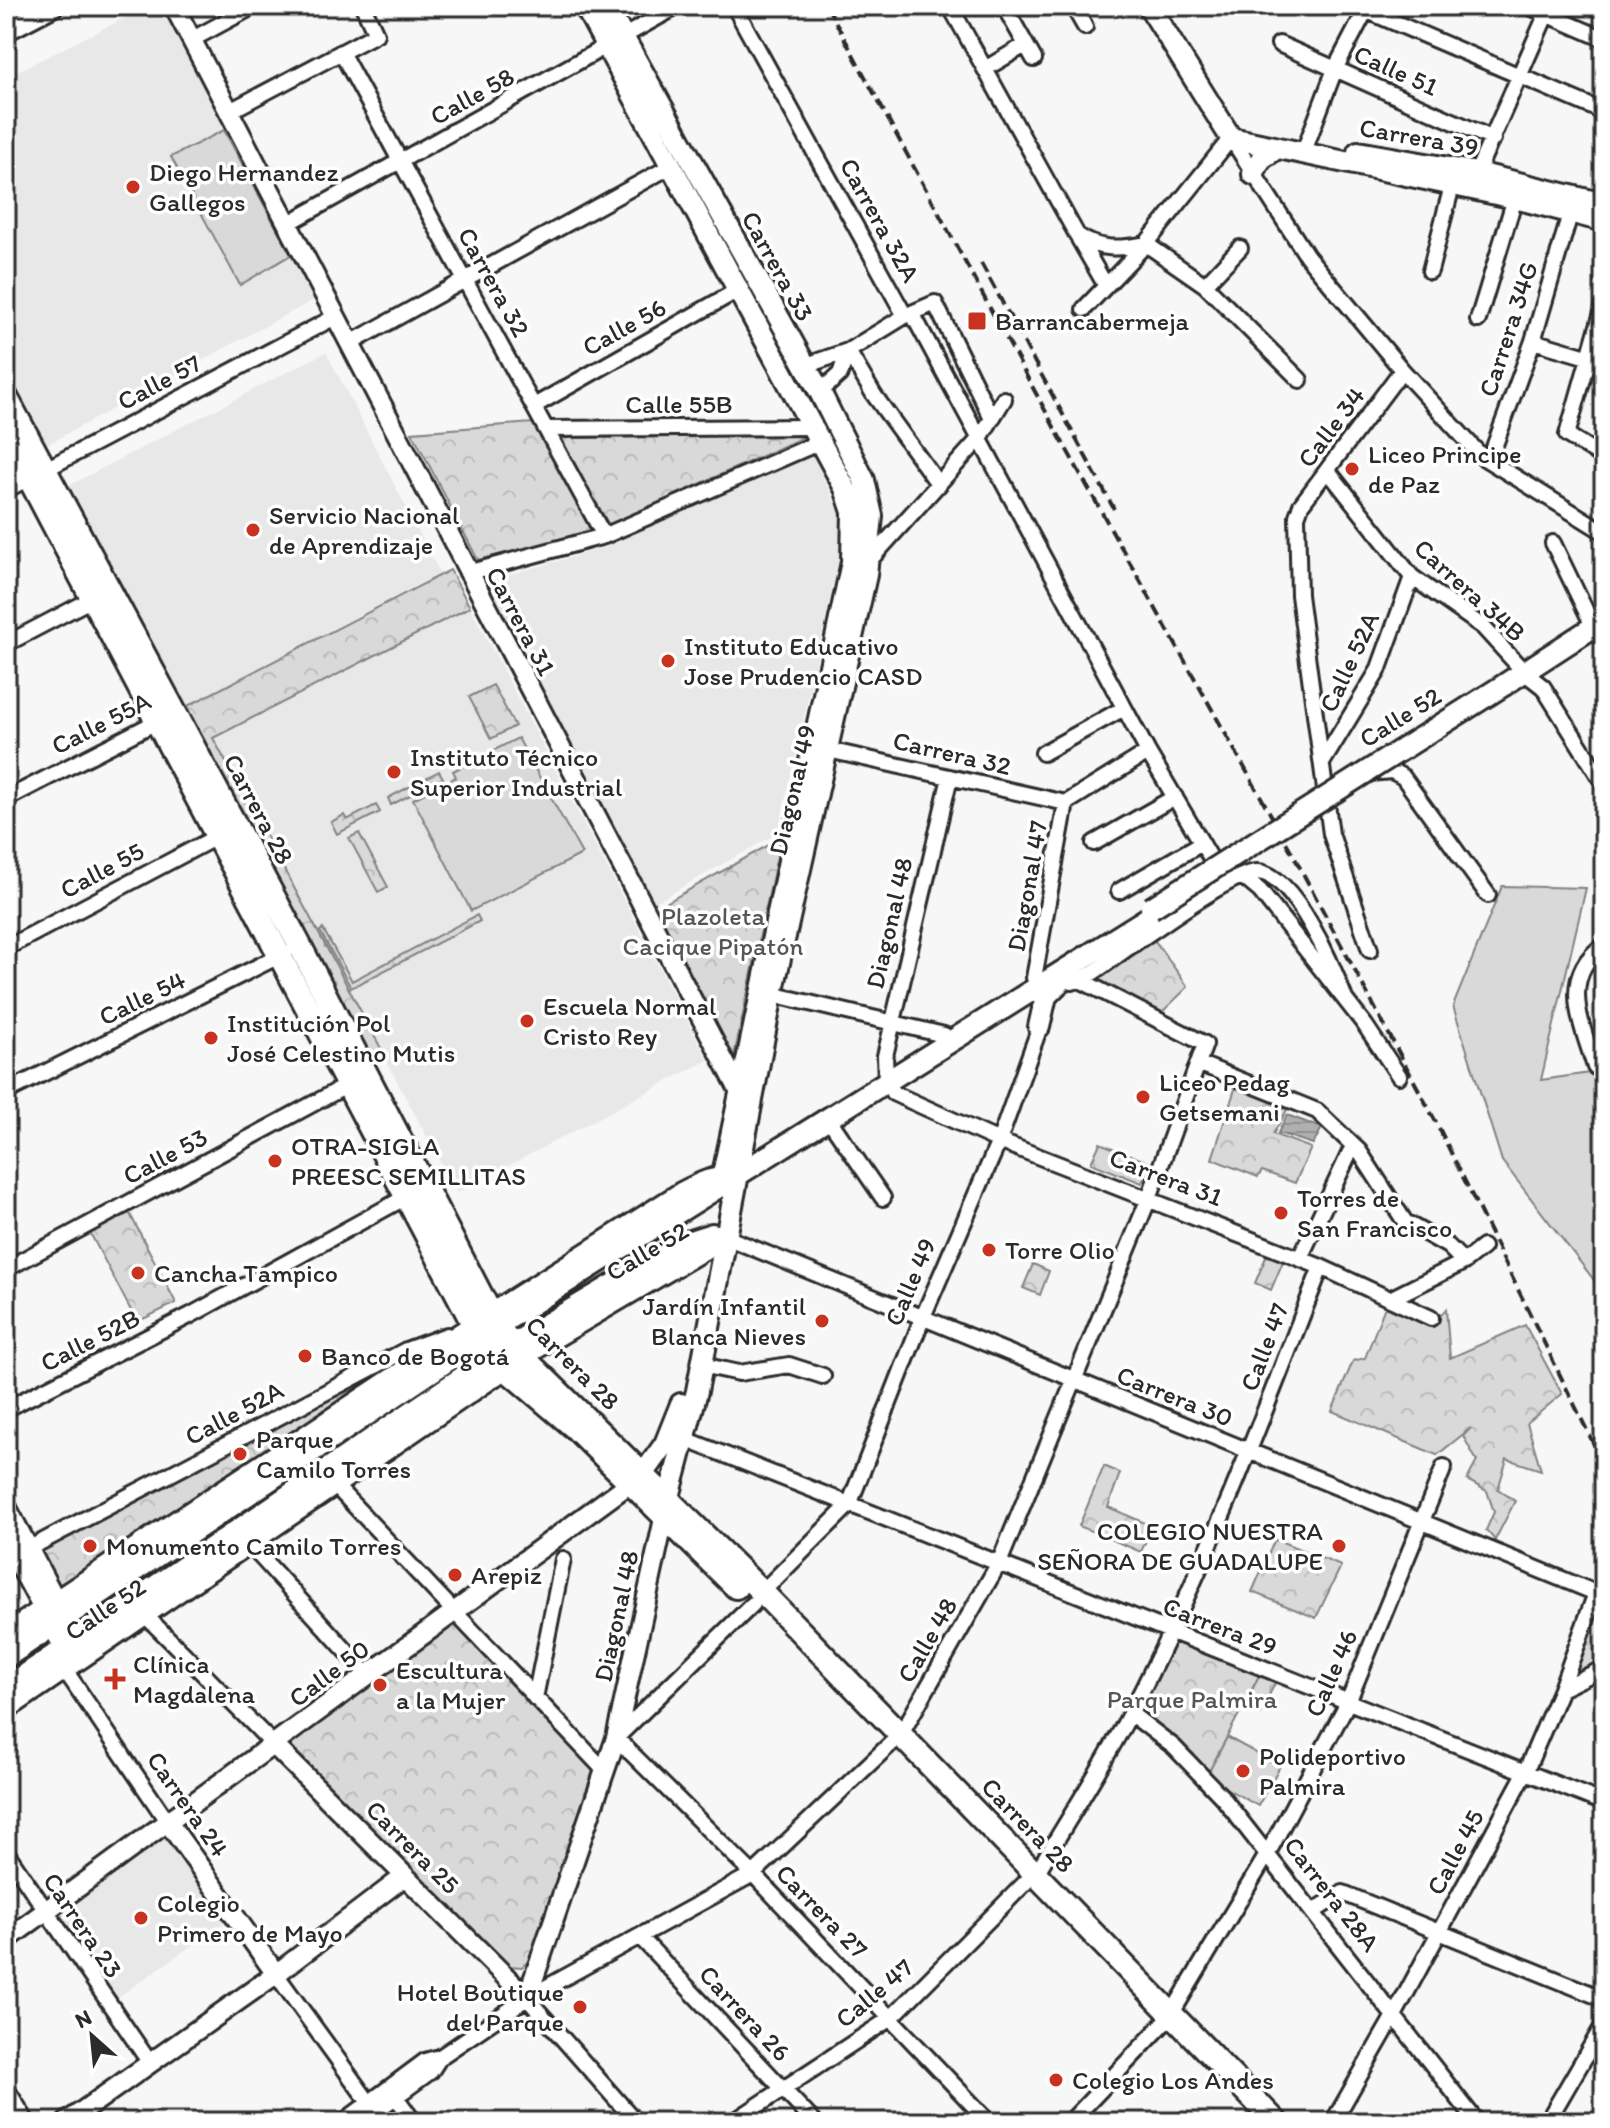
<svg xmlns="http://www.w3.org/2000/svg" width="1610" height="2128" font-family="Itim,sans-serif">
<style>
.built{fill:#e8e8e8}
.green{fill:#d9d9d9;stroke:#828282;stroke-width:2}
.forest{fill:url(#forest-crowns);stroke:#828282;stroke-width:2}
.cemetery{fill:url(#cemetery-stones);stroke:#828282;stroke-width:2}
.water{fill:url(#water-rules);stroke:#7b7b7b;stroke-width:2}
.lines{fill:none;stroke-linecap:round;stroke-linejoin:round}
.minor-casing{stroke:#2b2b2b;stroke-width:20}
.tertiary-casing{stroke:#2b2b2b;stroke-width:24}
.secondary-casing{stroke:#2b2b2b;stroke-width:26}
.primary-casing{stroke:#2b2b2b;stroke-width:28}
.minor{stroke:#fff;stroke-width:14}
.tertiary{stroke:#fff;stroke-width:18}
.secondary{stroke:#fff;stroke-width:20}
.primary{stroke:#fff;stroke-width:22}
.rail{stroke:#2b2b2b;stroke-width:4;stroke-dasharray:12 6;stroke-linecap:butt}
.secondary-bridge-casing{stroke:#2b2b2b;stroke-width:26;stroke-linecap:butt}
.secondary-bridge{stroke:#fff;stroke-width:20}
.poi-dot{fill:#c8321e;stroke:#fff;stroke-width:3}
.labels{text-anchor:middle;dominant-baseline:central;stroke-width:7;stroke-linejoin:round;paint-order:stroke}
.street-label{font-size:26px;fill:#2b2b2b;stroke:#fff}
.poi-label{font-size:26px;fill:#2b2b2b;stroke:#fff;text-anchor:start}
.park-label{font-size:26px;fill:#565656;stroke:#fff}
</style>
<defs>
<pattern id="forest-crowns" width="20" height="18" patternUnits="userSpaceOnUse" patternTransform="scale(2)"><rect width="20" height="18" fill="#d9d9d9"/><path d="M2 6a3 3 0 1 1 6 0M12 15a3 3 0 1 1 6 0" fill="none" stroke="#bababa"/></pattern>
<pattern id="cemetery-stones" width="16" height="16" patternUnits="userSpaceOnUse" patternTransform="scale(2)"><rect width="16" height="16" fill="#d9d9d9"/><path d="M2 7V4a2 2 0 0 1 4 0v3zM10 15v-3a2 2 0 0 1 4 0v3z" fill="#bababa"/></pattern>
<pattern id="water-rules" width="6" height="5" patternUnits="userSpaceOnUse" patternTransform="scale(2)"><rect width="6" height="5" fill="#b0b0b0"/><path d="M0 2.5h6" fill="none" stroke="#8f8f8f"/></pattern>
</defs>
<rect width="100%" height="100%" fill="#f7f7f7"/>
<filter id="ink" filterUnits="userSpaceOnUse"><feTurbulence type="fractalNoise" baseFrequency=".0125" numOctaves="2"/><feDisplacementMap in="SourceGraphic" scale="16" xChannelSelector="R" yChannelSelector="G"/><feConvolveMatrix kernelMatrix="1 2 1 2 8 2 1 2 1" color-interpolation-filters="sRGB"/></filter>
<g filter="url(#ink)">
<path class="built" d="M149 6H163L319 297 46 445 6 369V77Z
M326 352 440 573 184 708 66 487Z
M813 455 846 527 778 833 647 907 481 583 603 548Z
M470 607 708 1060 457 1193 213 738Z
M168 1837 227 1921 114 2000 55 1915Z"/>
<path class="green" d="M224 130 291 255 240 285 171 157Z
M518 738 582 854 471 911 413 799 456 777 453 771Z
M1502 886 1586 888 1541 1080 1604 1071V1293L1502 1161 1453 1006Z
M1227 1737 1280 1766 1258 1806 1206 1777Z"/>
<path class="forest" d="M533 423 597 530 478 560 412 432Z
M808 435 609 525 559 438Z
M450 570 470 607 213 738 383 1052 362 1063 176 712Z
M493 685 515 726 491 739 469 697Z
M439 771 443 778 391 805 388 798Z
M376 805 380 812 337 834 331 822 344 815 347 820Z
M359 833 388 887 378 892 349 838Z
M781 838 731 1070 650 912Z
M477 915 480 921 351 988 320 931 323 929 352 981Z
M1150 934 1188 987 1155 1019 1080 980Z
M1237 1083 1287 1110 1273 1134 1311 1148 1295 1183 1262 1171 1258 1177 1212 1159Z
M1100 1143 1150 1163 1142 1183 1091 1163Z
M128 1210 176 1303 137 1322 89 1231Z
M1268 1252 1284 1259 1271 1290 1255 1283Z
M1033 1264 1049 1271 1040 1295 1023 1288Z
M1393 1304 1433 1324 1446 1309 1450 1358 1525 1325 1562 1394 1527 1423 1541 1470 1507 1459 1498 1489 1515 1501 1495 1540 1486 1530 1494 1512 1487 1491 1467 1480 1477 1461 1463 1436 1471 1428 1437 1455 1332 1411 1353 1361 1365 1358 1384 1309Z
M401 1358 61 1589 40 1550Z
M1104 1466 1120 1473 1108 1507 1152 1526 1141 1552 1079 1526Z
M1275 1539 1341 1566 1316 1618 1252 1592Z
M1597 1600 1604 1608V1664L1567 1682Z
M455 1622 593 1771 535 1955 522 1967 507 1966 284 1748 366 1684Z
M1170 1633 1261 1672 1206 1777 1130 1713Z"/>
<path class="cemetery" d="M1261 1672 1277 1679 1260 1714 1244 1706Z"/>
<path class="water" d="M1287 1115 1322 1128 1313 1144 1278 1133Z"/>
<g class="lines">
<g class="minor-casing">
<path id="minor" d="M734 6 905 316
M950 6 1077 235C1099 251 1120 249 1146 244L1205 285 1300 380
M1004 6 1034 59
M1073 6 1085 27
M1356 6 1604 112
M1528 6 1604 39
M191 40 254 6
M1279 44 1493 139
M341 52 604 536
M985 69 1025 45
M228 112 376 34 363 6
M1307 143 1335 69 1368 6
M1473 181 1550 6
M287 224 678 6
M1079 239 1106 286
M1430 271 1454 178
M1205 285 1240 248
M1604 305 1567 435 1604 458
M1084 309 1146 244 1231 138 1307 256 1402 370 1481 456 1604 532
M912 313 1148 752 1220 874
M1478 320 1515 198
M1533 341 1604 362
M349 344 671 166
M848 351 874 395 939 485
M804 366 848 351 905 316 935 303 992 419
M820 392 840 374 848 351
M534 406 738 290
M546 429 812 427
M1489 461 1533 341 1571 211
M1329 472 1412 577 1483 627 1525 673 1543 687 1604 784
M6 490 335 317
M1553 543 1593 626
M869 561 980 438 1004 399
M467 573 604 536 820 442
M6 644 94 598
M828 750 1066 803
M1043 753 1124 708
M1322 763 1378 671 1412 577
M1369 773 1392 771 1403 777 1488 895
M950 777 885 1056 886 1081 893 1093 999 1141 1321 1267 1431 1318
M6 799 162 719
M1066 803 1148 752
M1094 843 1175 797
M1242 876 1260 891 1365 1025 1399 1076
M1119 891 1202 843
M6 948 220 835
M1370 950 1331 834 1299 595 1297 516 1301 505 1402 370
M1034 978 1066 803
M1072 982C1091 977 1109 961 1125 950 1151 933 1230 873 1257 872 1294 872 1334 969 1345 999
M763 992 944 1035
M1198 1063 1317 1111 1359 1151 1405 1222 1448 1246 1464 1262
M1595 1067C1582 1024 1558 977 1604 945
M6 1092 285 953
M828 1118 883 1198
M726 1237 1596 1593 1604 1603
M1300 1258 1350 1152
M6 1269 346 1086
M1390 1299 1464 1262 1483 1247
M702 1365 739 1373 789 1365 823 1376
M6 1409 191 1315 406 1197
M685 1439 1604 1803
M328 1478 605 1771
M250 1545 369 1676
M28 1549 406 1350 447 1335
M762 1592 849 1505 922 1319 999 1141 1042 1021
M753 1604 616 1738 753 1874 989 2122
M146 1616 275 1746
M65 1670 167 1821
M1561 1689 1604 1668
M535 1698 563 1559
M1130 1713 1174 1747 1223 1798 1477 2122
M6 1852 150 2063
M1036 1874C1068 1819 1103 1766 1132 1710 1206 1567 1263 1416 1321 1267
M1314 1911 1343 1893 1604 1999
M641 1938 814 2122
M276 1974 383 2122
M527 1998 636 2122
M1172 2013 1268 1853 1348 1702 1444 1467
M6 2088 27 2122
M391 2090 414 2122
M343 2122 425 2061 440 2057 527 1998 753 1874 901 1734 999 1563 1149 1198 1205 1044 1080 980
M361 2122 431 2071 440 2057
M733 2122 891 2018 1028 1880
M1070 2122 1165 2022
M1333 2122 1395 2014 1525 1773 1561 1689 1596 1593
M1547 2122 1604 2024"/>
</g>
<g class="tertiary-casing">
<path id="tertiary" d="M174 6 738 1088
M6 31 54 6
M6 1506 83 1652
M6 1540 71 1661
M6 1633 466 1329 681 1192C700 1182 715 1174 736 1177
M6 1710 523 1357 726 1237
M275 1746 527 1998 616 1738 667 1505
M167 1821 276 1974
M6 1940 641 1475
M67 2122 276 1974 405 1876"/>
</g>
<g class="secondary-casing">
<path id="secondary" d="M585 6 845 488 853 512 852 562 722 1179
M606 6 820 392 864 480 872 516 866 575 772 994 697 1391 669 1497
M1149 6 1231 138 1515 198 1604 221
M1358 152 1477 173 1604 204
M1253 174 1261 159 1276 149
M1504 685 1604 620
M1039 1027 1046 996 1060 982
M497 1326 1154 914
M511 1345 684 1243 712 1234 726 1237
M644 1473 665 1444 681 1404"/>
</g>
<g class="primary-casing">
<path id="primary" d="M6 397 300 946 497 1326 523 1357 762 1592 1276 2122
M6 434 480 1337 506 1369 573 1426 736 1587
M6 1656 493 1329
M6 1689 504 1350"/>
</g>
<use href="#minor" class="minor"/>
<use href="#tertiary" class="tertiary"/>
<use href="#secondary" class="secondary"/>
<use href="#primary" class="primary"/>
<path class="rail" d="M827 6 1053 425 1290 849 1437 1124 1604 1465
M981 263 1114 509"/>
<g class="secondary-bridge-casing">
<path id="secondary-bridge" d="M1151 908 1504 685"/>
</g>
<use href="#secondary-bridge" class="secondary-bridge"/>
</g>
</g>
<g class="poi-dot">
<circle cx="133" cy="187" r="8"/>
<rect x="967" y="311" width="20" height="20" rx="4"/>
<circle cx="1352" cy="469" r="8"/>
<circle cx="253" cy="530" r="8"/>
<circle cx="668" cy="661" r="8"/>
<circle cx="394" cy="772" r="8"/>
<circle cx="527" cy="1021" r="8"/>
<circle cx="211" cy="1038" r="8"/>
<circle cx="1143" cy="1097" r="8"/>
<circle cx="275" cy="1161" r="8"/>
<circle cx="1281" cy="1213" r="8"/>
<circle cx="989" cy="1250" r="8"/>
<circle cx="138" cy="1273" r="8"/>
<circle cx="822" cy="1321" r="8"/>
<circle cx="305" cy="1356" r="8"/>
<circle cx="240" cy="1454" r="8"/>
<circle cx="90" cy="1546" r="8"/>
<circle cx="1339" cy="1546" r="8"/>
<circle cx="455" cy="1575" r="8"/>
<path d="M111 1667h8v8h8v8h-8v8h-8v-8h-8v-8h8z"/>
<circle cx="380" cy="1685" r="8"/>
<circle cx="1243" cy="1771" r="8"/>
<circle cx="141" cy="1918" r="8"/>
<circle cx="580" cy="2007" r="8"/>
<circle cx="1056" cy="2080" r="8"/>
</g>
<g class="labels">
<g class="street-label">
<text transform="translate(1396 70) rotate(24)">Calle 51</text>
<text transform="translate(472 96) rotate(-29)">Calle 58</text>
<text transform="translate(1419 137) rotate(10)">Carrera 39</text>
<text transform="translate(880 220) rotate(61)">Carrera 32A</text>
<text transform="translate(778 266) rotate(61)">Carrera 33</text>
<text transform="translate(494 282) rotate(61)">Carrera 32</text>
<text transform="translate(624 327) rotate(-29)">Calle 56</text>
<text transform="translate(1508 329) rotate(-72)">Carrera 34G</text>
<text transform="translate(159 382) rotate(-28)">Calle 57</text>
<text x="679" y="404">Calle 55B</text>
<text transform="translate(1331 427) rotate(-53)">Calle 34</text>
<text transform="translate(1470 590) rotate(42)">Carrera 34B</text>
<text transform="translate(521 621) rotate(62)">Carrera 31</text>
<text transform="translate(1349 662) rotate(-65)">Calle 52A</text>
<text transform="translate(1400 717) rotate(-32)">Calle 52</text>
<text transform="translate(101 723) rotate(-27)">Calle 55A</text>
<text transform="translate(952 753) rotate(13)">Carrera 32</text>
<text transform="translate(792 790) rotate(-77)">Diagonal 49</text>
<text transform="translate(259 809) rotate(62)">Carrera 28</text>
<text transform="translate(102 870) rotate(-28)">Calle 55</text>
<text transform="translate(1027 886) rotate(-80)">Diagonal 47</text>
<text transform="translate(889 923) rotate(-77)">Diagonal 48</text>
<text transform="translate(142 998) rotate(-26)">Calle 54</text>
<text transform="translate(165 1156) rotate(-28)">Calle 53</text>
<text transform="translate(1166 1177) rotate(21)">Carrera 31</text>
<text transform="translate(647 1251) rotate(-31)">Calle 52</text>
<text transform="translate(910 1282) rotate(-67)">Calle 49</text>
<text transform="translate(90 1340) rotate(-27)">Calle 52B</text>
<text transform="translate(1264 1347) rotate(-69)">Calle 47</text>
<text transform="translate(573 1363) rotate(45)">Carrera 28</text>
<text transform="translate(1175 1396) rotate(22)">Carrera 30</text>
<text transform="translate(234 1413) rotate(-28)">Calle 52A</text>
<text transform="translate(105 1609) rotate(-34)">Calle 52</text>
<text transform="translate(616 1616) rotate(-78)">Diagonal 48</text>
<text transform="translate(1220 1626) rotate(21)">Carrera 29</text>
<text transform="translate(927 1640) rotate(-60)">Calle 48</text>
<text transform="translate(329 1673) rotate(-37)">Calle 50</text>
<text transform="translate(1331 1673) rotate(-66)">Calle 46</text>
<text transform="translate(188 1804) rotate(55)">Carrera 24</text>
<text transform="translate(1028 1825) rotate(46)">Carrera 28</text>
<text transform="translate(413 1847) rotate(45)">Carrera 25</text>
<text transform="translate(1455 1852) rotate(-62)">Calle 45</text>
<text transform="translate(1332 1894) rotate(52)">Carrera 28A</text>
<text transform="translate(822 1911) rotate(46)">Carrera 27</text>
<text transform="translate(83 1925) rotate(56)">Carrera 23</text>
<text transform="translate(874 1993) rotate(-40)">Calle 47</text>
<text transform="translate(745 2013) rotate(47)">Carrera 26</text>
</g>
<g class="poi-label">
<text x="149" y="172">Diego Hernandez<tspan x="149" dy="30">Gallegos</tspan></text>
<text x="995" y="321">Barrancabermeja</text>
<text x="1368" y="454">Liceo Principe<tspan x="1368" dy="30">de Paz</tspan></text>
<text x="269" y="515">Servicio Nacional<tspan x="269" dy="30">de Aprendizaje</tspan></text>
<text x="684" y="646">Instituto Educativo<tspan x="684" dy="30">Jose Prudencio CASD</tspan></text>
<text x="410" y="757">Instituto Técnico<tspan x="410" dy="30">Superior Industrial</tspan></text>
<text x="543" y="1006">Escuela Normal<tspan x="543" dy="30">Cristo Rey</tspan></text>
<text x="227" y="1023">Institución Pol<tspan x="227" dy="30">José Celestino Mutis</tspan></text>
<text x="1159" y="1082">Liceo Pedag<tspan x="1159" dy="30">Getsemani</tspan></text>
<text x="291" y="1146">OTRA-SIGLA<tspan x="291" dy="30">PREESC SEMILLITAS</tspan></text>
<text x="1297" y="1198">Torres de<tspan x="1297" dy="30">San Francisco</tspan></text>
<text x="1005" y="1250">Torre Olio</text>
<text x="154" y="1273">Cancha Tampico</text>
<text x="806" y="1306" text-anchor="end">Jardín Infantil<tspan x="806" dy="30">Blanca Nieves</tspan></text>
<text x="321" y="1356">Banco de Bogotá</text>
<text x="256" y="1439">Parque<tspan x="256" dy="30">Camilo Torres</tspan></text>
<text x="1323" y="1531" text-anchor="end">COLEGIO NUESTRA<tspan x="1323" dy="30">SEÑORA DE GUADALUPE</tspan></text>
<text x="106" y="1546">Monumento Camilo Torres</text>
<text x="471" y="1575">Arepiz</text>
<text x="133" y="1664">Clínica<tspan x="133" dy="30">Magdalena</tspan></text>
<text x="396" y="1670">Escultura<tspan x="396" dy="30">a la Mujer</tspan></text>
<text x="1259" y="1756">Polideportivo<tspan x="1259" dy="30">Palmira</tspan></text>
<text x="157" y="1903">Colegio<tspan x="157" dy="30">Primero de Mayo</tspan></text>
<text x="564" y="1992" text-anchor="end">Hotel Boutique<tspan x="564" dy="30">del Parque</tspan></text>
<text x="1072" y="2080">Colegio Los Andes</text>
</g>
<g class="park-label">
<text x="713" y="916">Plazoleta<tspan x="713" dy="30">Cacique Pipatón</tspan></text>
<text x="1192" y="1699">Parque Palmira</text>
</g>
</g>
<rect width="1610" height="2128" fill="none" stroke="#fff" stroke-width="32"/>
<rect x="16" y="16" width="1578" height="2096" fill="none" stroke="#2b2b2b" stroke-width="3" filter="url(#ink)"/>
<g transform="translate(92 2036) rotate(333)" stroke="#ffffff" stroke-width="6" paint-order="stroke">
<path d="M0-6L14 30L0 20L-14 30Z" fill="#2b2b2b"/>
<text y="-12" font-size="22" font-weight="bold" text-anchor="middle" fill="#2b2b2b">N</text>
</g>
</svg>
